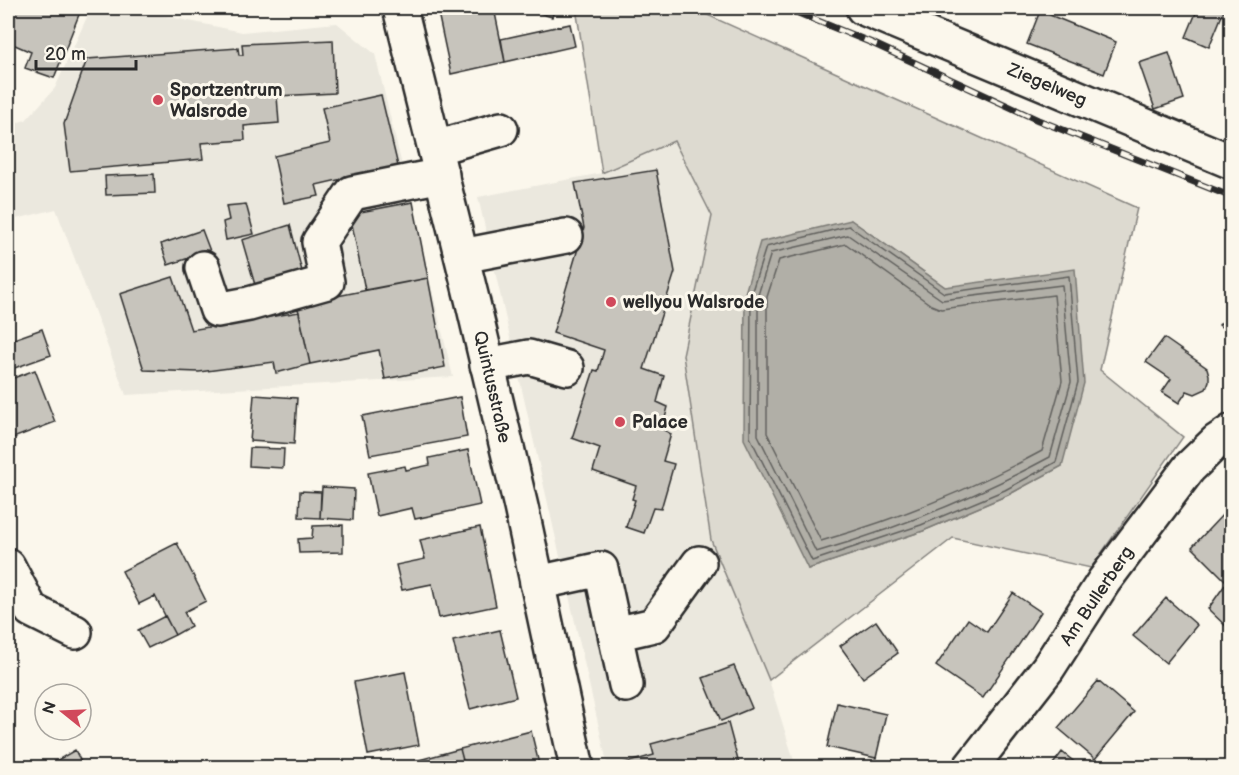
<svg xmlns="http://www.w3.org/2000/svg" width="1239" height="775" font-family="'Balsamiq Sans',sans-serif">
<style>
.built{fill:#ebe8de}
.green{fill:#dddad0;stroke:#84827e;stroke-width:1.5;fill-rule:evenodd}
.water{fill:#b1afa7;stroke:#7b7a75;stroke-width:1.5}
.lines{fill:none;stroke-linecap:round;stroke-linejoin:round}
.shore{stroke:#61605d;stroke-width:1.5}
.building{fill:#c7c4bc;stroke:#2b2b2b;stroke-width:1.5}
.minor-casing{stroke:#2b2b2b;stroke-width:38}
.major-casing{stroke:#2b2b2b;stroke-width:38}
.minor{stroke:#fbf7ec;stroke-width:33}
.major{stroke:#fbf7ec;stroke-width:33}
.rail-casing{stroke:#2b2b2b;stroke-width:7}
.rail{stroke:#fbf7ec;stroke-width:4.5;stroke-dasharray:14;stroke-linecap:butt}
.poi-dot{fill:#d1495b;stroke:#fbf7ec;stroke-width:2}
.labels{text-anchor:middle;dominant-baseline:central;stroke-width:6;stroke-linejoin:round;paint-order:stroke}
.street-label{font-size:18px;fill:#2b2b2b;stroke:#fbf7ec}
.poi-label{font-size:18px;font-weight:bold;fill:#2b2b2b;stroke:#fbf7ec;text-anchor:start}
</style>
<rect width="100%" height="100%" fill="#fbf7ec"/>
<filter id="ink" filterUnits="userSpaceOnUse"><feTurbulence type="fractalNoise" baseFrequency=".0167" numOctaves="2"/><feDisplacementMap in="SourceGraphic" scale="12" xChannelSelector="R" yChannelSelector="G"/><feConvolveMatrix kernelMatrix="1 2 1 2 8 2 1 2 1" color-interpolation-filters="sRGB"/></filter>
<g filter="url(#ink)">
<path class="built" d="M91 8H127L242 32 337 23 375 54 453 377 126 395 56 209 8 221V125L26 120 55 88Z
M674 141 712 216 683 355 711 540 769 680 796 767H608L478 197 602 173Z"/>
<path class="green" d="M576 8H692L1137 208 1100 370 1183 437 1091 568 953 538 769 680 711 540 683 355 712 216 674 141 602 173ZM851 220 945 287 1062 466 1008 495 923 531 808 569Z"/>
<path class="water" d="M851 220 945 287 1075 269 1084 383 1062 466 1008 495 923 531 808 569 744 439 745 293 760 242Z"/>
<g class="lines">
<path class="shore" d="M849 226 944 293 1069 276 1078 382 1056 462 1005 490 921 525 812 561 750 437 751 294 766 247Z
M848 235 942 300 1062 285 1071 382 1050 457C976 497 897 529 816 552L758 435V295L771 253Z
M846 244 931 305 941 309 1054 295 1062 381 1042 451C972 489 897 519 821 541L767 433V297L779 260Z"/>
</g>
<path class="building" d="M8 8H68L80 12 54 78 25 68 31 52 8 42Z
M437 8H494L505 62 451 74Z
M523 8H555L552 17Z
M1198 8H1225L1209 47 1186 37Z
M1040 11 1116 42 1104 74 1027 44Z
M570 24 575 46 505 62 501 39Z
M333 40 335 93 277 96 279 123 244 126 245 140 201 143 203 159 70 171 64 124 87 59 238 48 239 55H243L242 44Z
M1169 53 1184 99 1155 109 1139 63Z
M381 95 398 166 316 185 319 196 284 203 274 156 330 143 322 108Z
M656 170 675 272 644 369 664 376 657 402 668 407 662 429 671 434 663 461 674 464 661 509 653 508 644 533 626 527 635 500 632 499 636 486 593 471 600 448 572 438 594 370 598 371 604 350 553 333 584 228 575 183Z
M154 174 155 193 106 195 105 176Z
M413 202 428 278 365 290 350 214Z
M246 204 254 234 226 240 223 222 229 220 226 206Z
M290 225 304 279 257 292 242 240Z
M202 230 210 251 168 265 161 244Z
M173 277 191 330 299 312 310 364 276 373 274 362 199 372 144 370 120 294Z
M428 278 445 367 385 379 379 350 310 364 297 304Z
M1232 312V336L1219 325Z
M42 329 51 355 9 370 8 341Z
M1164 338 1207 368 1209 375V381L1206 389 1195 394 1187 391 1179 403 1162 392 1171 379 1146 362Z
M35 370 55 422 8 440V380Z
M254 395 297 398 294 444 250 441Z
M460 397 467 437 370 455 362 416Z
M250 448 284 449 283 468 249 466Z
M468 450 480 505 415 519 412 508 377 516 368 473 405 466 406 470 430 465 429 458Z
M322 487 354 489 353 520 320 518Z
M300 491 321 492 320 518 299 517Z
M1225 512 1232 519V632L1208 609 1227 582 1192 547Z
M343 525V552L299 553 298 539 312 538 313 526Z
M480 527 496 606 439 618 432 584 402 590 396 565 425 559 420 540Z
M177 543 206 601 184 612 191 626 175 635 155 596 139 604 122 571Z
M1013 593 1041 612 983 698 936 666 968 619 987 632Z
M1166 598 1197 625 1166 663 1133 636Z
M165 616 175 635 148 648 138 630Z
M876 621 898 653 863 678 840 646Z
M500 630 516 697 470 709 453 641Z
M734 666 752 708 721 721 703 678Z
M405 672 419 745 368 755 354 682Z
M1098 681 1134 712 1095 759 1058 728Z
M837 703 886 714 876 758 827 747Z
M728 723 740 768H608L654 755 651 744Z
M531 731 540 768H465L460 749Z
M460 749 465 768H390L419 760Z
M75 750 84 768H44Z
M1062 752 1082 768H1050Z"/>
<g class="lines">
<g class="minor-casing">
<path id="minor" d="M863 8 1232 162
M435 148 501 129
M462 256 566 236
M203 268 217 310 249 304 327 282 319 242 352 193 442 175
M487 365 529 357 567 368
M8 566 31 610 75 632
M537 583 601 569 626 685
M615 634 654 625 699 563
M970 768 1048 668 1104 581 1189 468 1217 441 1232 431"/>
</g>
<g class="major-casing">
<path id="major" d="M400 8 472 299 521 507 577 768"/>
</g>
<use href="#minor" class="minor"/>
<use href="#major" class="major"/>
<g class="rail-casing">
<path id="rail" d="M786 8 872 43 1038 120 1232 197"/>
</g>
<use href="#rail" class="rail"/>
</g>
</g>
<g class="poi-dot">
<circle cx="158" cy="100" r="6"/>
<circle cx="611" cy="302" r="6"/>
<circle cx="620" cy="422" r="6"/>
</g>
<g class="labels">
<g class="street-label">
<text transform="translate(1047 85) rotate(23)">Ziegelweg</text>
<text transform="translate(492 387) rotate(77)">Quintusstraße</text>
<text transform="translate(1097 596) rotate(-56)">Am Bullerberg</text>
</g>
<g class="poi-label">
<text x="170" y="90">Sportzentrum<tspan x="170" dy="21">Walsrode</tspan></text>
<text x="623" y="302">wellyou Walsrode</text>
<text x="632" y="422">Palace</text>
</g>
</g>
<rect width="1239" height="775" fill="none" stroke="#fbf7ec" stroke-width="30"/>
<rect x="15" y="15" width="1209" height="745" fill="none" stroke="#2b2b2b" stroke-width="2" filter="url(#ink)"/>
<g transform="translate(63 712) rotate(288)"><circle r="28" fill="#fbf7ec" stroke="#a8a59f" stroke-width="1.5"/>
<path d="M0-4.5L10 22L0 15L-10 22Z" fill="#d1495b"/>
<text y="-9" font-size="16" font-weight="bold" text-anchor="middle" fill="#2b2b2b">N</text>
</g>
<path d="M36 60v9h100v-9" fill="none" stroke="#2b2b2b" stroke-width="3"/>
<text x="45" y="60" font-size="18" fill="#2b2b2b" stroke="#fbf7ec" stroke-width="4.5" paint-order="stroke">20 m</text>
</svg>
